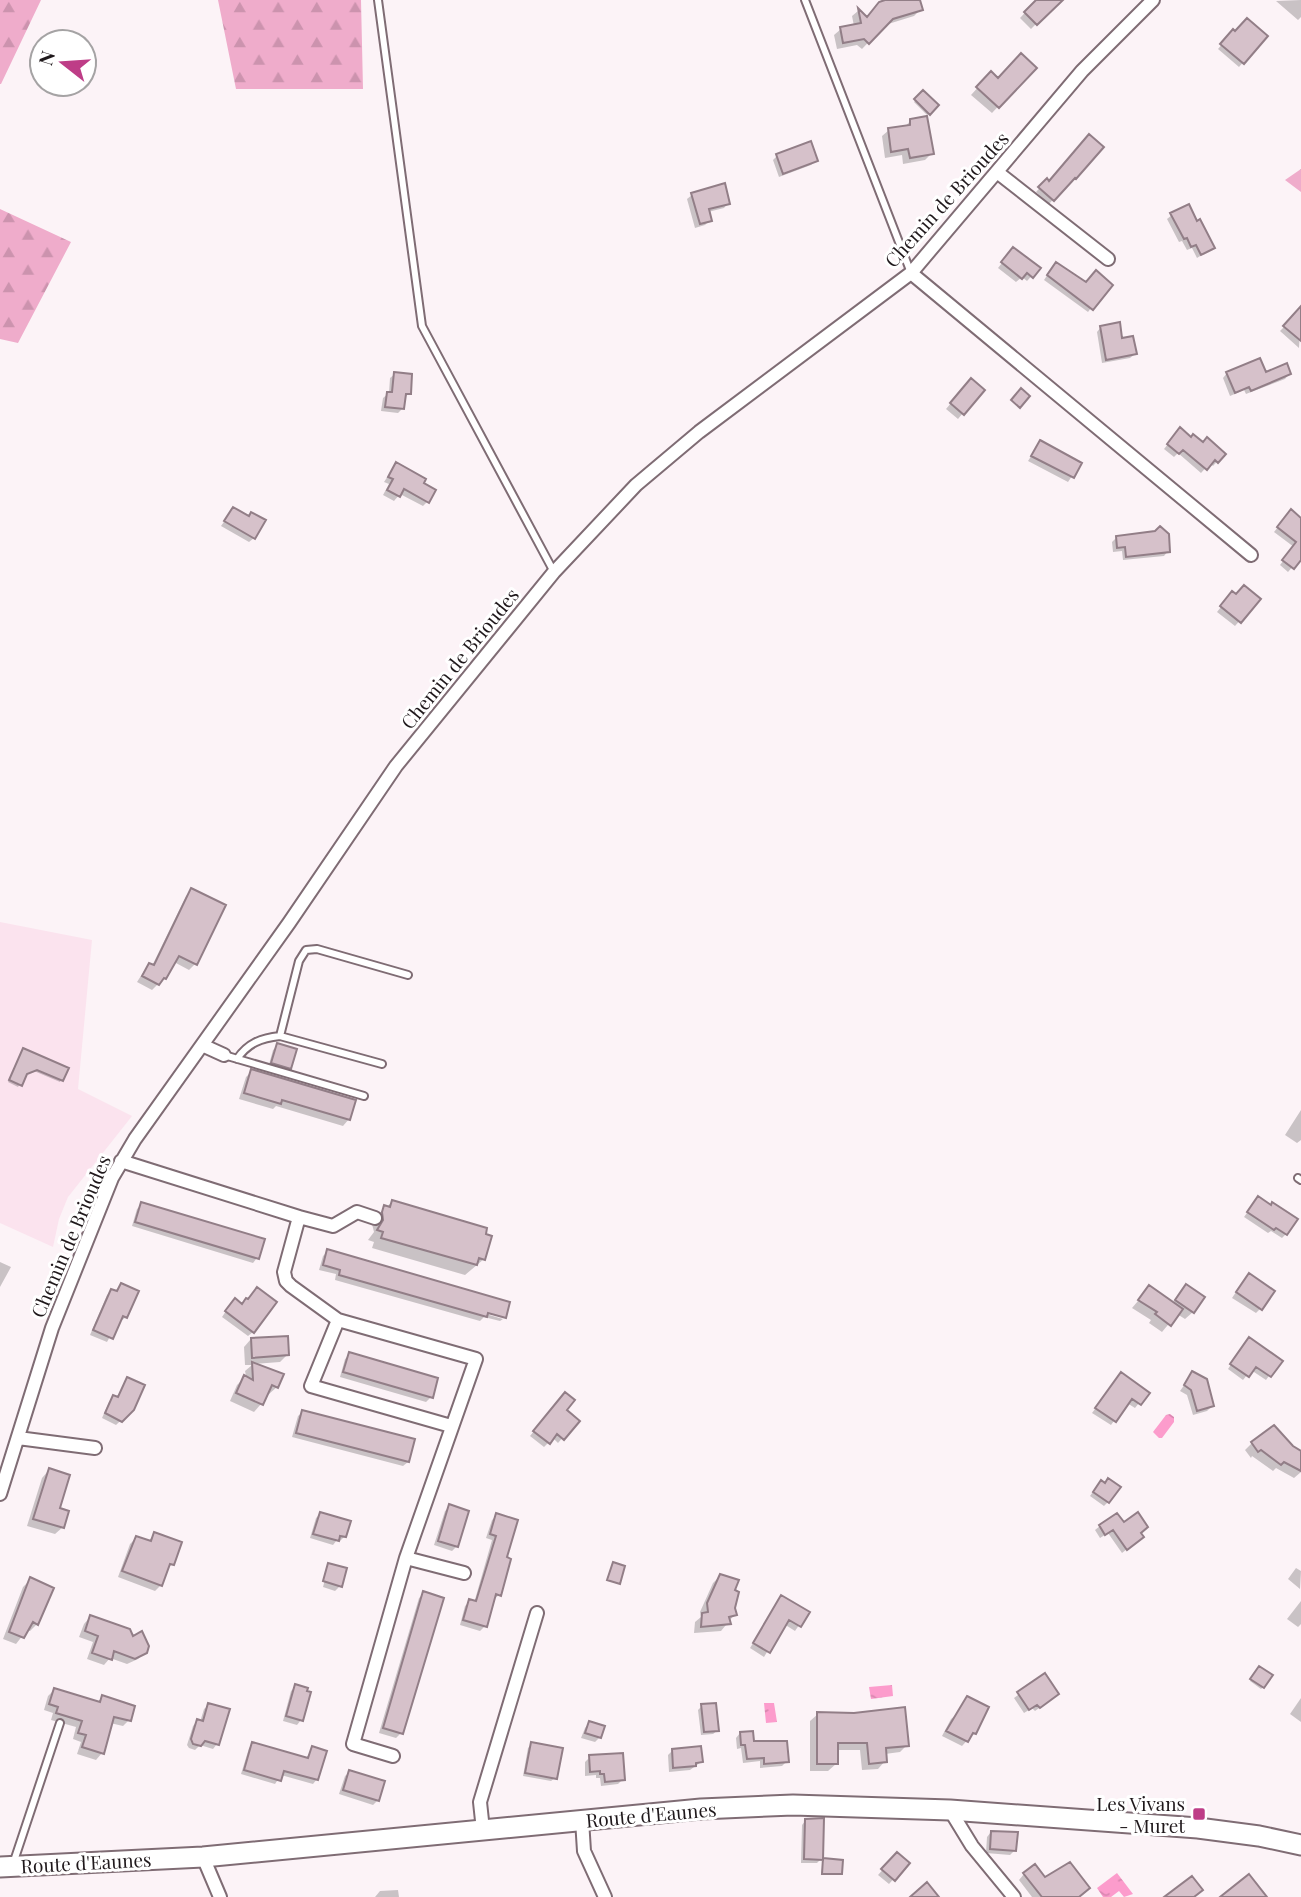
<svg xmlns="http://www.w3.org/2000/svg" width="1301" height="1897" font-family="'Playfair Display',serif">
<style>
.built{fill:#fbe3ee}
.forest{fill:url(#forest-firs)}
.water{fill:url(#water-ripples)}
.shadow{fill:#0003}
.building{fill:#d6c1ca;stroke:#927e87;stroke-width:2}
.lines{fill:none;stroke-linecap:round;stroke-linejoin:round}
.service-casing{stroke:#7f6c74;stroke-width:10}
.minor-casing{stroke:#7f6c74;stroke-width:16}
.secondary-casing{stroke:#7f6c74;stroke-width:23}
.service{stroke:#fff;stroke-width:6}
.minor{stroke:#fff;stroke-width:12}
.secondary{stroke:#fff;stroke-width:19}
.poi-dot{fill:#be3d87;stroke:#fff;stroke-width:2.5}
.labels{text-anchor:middle;dominant-baseline:central;stroke-width:6;stroke-linejoin:round;paint-order:stroke}
.street-label{font-size:19px;fill:#1f181b;stroke:#fff}
.poi-label{font-size:19px;fill:#1f181b;stroke:#fff;text-anchor:end}
</style>
<defs>
<pattern id="forest-firs" width="22" height="20" patternUnits="userSpaceOnUse" patternTransform="scale(1.75)"><rect width="22" height="20" fill="#efaccb"/><path d="M5 1l3.5 6h-7zM16 11l3.5 6h-7z" fill="#cc93ae"/></pattern>
<pattern id="water-ripples" width="26" height="14" patternUnits="userSpaceOnUse" patternTransform="scale(1.75)"><rect width="26" height="14" fill="#fc9ccc"/><path d="M2 4q2-2 4 0t4 0M15 11q2-2 4 0t4 0" fill="none" stroke="#d886af"/></pattern>
</defs>
<rect width="100%" height="100%" fill="#fcf3f7"/>
<path class="built" d="M0 922 92 940 78 1089 132 1116 68 1197 59 1219 53 1247 0 1223Z"/>
<path class="forest" d="M0 0H41L1 84H0Z
M218 0H361L363 89H236Z
M1301 169V192L1285 180Z
M0 209 71 242 18 343 0 339Z"/>
<path class="water" d="M1170 1414 1174 1417V1422L1162 1438H1159L1153 1432 1166 1415Z
M892 1685 893 1696 871 1699 869 1687Z
M764 1703H774L777 1722 766 1723Z
M1117 1873 1133 1894 1124 1897 1119 1891 1111 1897H1103L1097 1888Z"/>
<path class="shadow" d="M889 0H918L921 9 914 16 885 25 862 49 857 45 837 49 834 35 841 29 854 26 852 16 858 11 866 19Z
M1037 0H1060L1031 29 1020 18Z
M1301 0V17L1298 20 1276 1Z
M1229 36H1266L1239 67 1218 49Z
M1034 68 992 113 971 95 991 73 998 80Z
M923 92 937 105 927 115 914 102Z
M911 120 932 153 925 160 903 164 902 155 885 158 882 136 889 130 904 128Z
M777 156 816 161 811 165 779 177 773 160Z
M1047 180 1049 183 1070 181 1049 204 1036 192Z
M692 195 728 203 724 208 708 212 710 220 705 225 695 228 687 199Z
M1172 215 1213 248 1197 258 1192 248 1187 250 1182 241 1179 242 1167 219Z
M1009 254 1039 268 1027 281 1022 277 1016 282 998 268Z
M1052 268 1091 308 1088 312 1044 280Z
M1298 313 1301 315 1299 348 1280 331Z
M1101 327 1121 340 1135 354 1130 358 1102 363 1097 332Z
M1227 373 1289 374 1285 379 1246 394 1244 390 1230 396 1223 378Z
M395 374 409 393 404 398 403 408 398 413 381 411 383 398 389 393 390 378Z
M966 385 982 390 958 419 946 409Z
M1176 434 1203 444 1224 454 1213 466 1210 463 1201 473 1178 453 1174 457 1164 449Z
M1040 442 1080 464 1068 482 1028 461Z
M396 464 421 484 427 502 423 506 400 494 394 501 383 495 389 484 384 482Z
M233 509 248 517 254 538 249 542 221 526Z
M1287 516 1301 520V557L1288 572 1280 565 1294 547 1274 532Z
M1117 537 1168 551 1164 556 1123 560 1122 551 1113 552 1112 542Z
M1228 598 1259 599 1235 626 1217 612Z
M192 890 195 964 189 970 174 962 164 978 152 990 137 982 144 971 149 965 152 966 186 896Z
M278 1045 290 1068 285 1073 268 1068 273 1050Z
M22 1052 67 1069 61 1080 60 1082 34 1071 25 1075 18 1087 8 1082Z
M252 1071 349 1119 343 1126 276 1106 273 1109 239 1099 246 1077Z
M1301 1110V1140L1297 1143 1285 1135Z
M392 1202 484 1259 465 1275 372 1248 374 1242 368 1240 374 1232 372 1224 374 1218Z
M1254 1203 1286 1234 1282 1238 1271 1231 1268 1233 1244 1217Z
M142 1204 257 1258 253 1263 132 1226 137 1209Z
M328 1251 480 1309 479 1312 503 1319 500 1321 484 1317 480 1321 335 1280 336 1274 319 1270 323 1256Z
M0 1262 11 1267 0 1287Z
M1244 1280 1260 1309 1256 1313 1232 1298Z
M122 1285 126 1317 121 1321 119 1320 107 1342 90 1335 107 1295 112 1291 116 1292Z
M1186 1286 1193 1312 1185 1319 1177 1314 1162 1332 1149 1323 1151 1320 1132 1308 1149 1288 1172 1304Z
M230 1305H241L253 1332 248 1336 222 1317Z
M251 1339 287 1355 280 1362 254 1364 277 1387 269 1394 266 1393 261 1404 254 1412 230 1401 237 1385 246 1376 245 1371 252 1365H245L244 1347Z
M1245 1343 1280 1361 1266 1380 1251 1370 1243 1380 1228 1369Z
M350 1354 431 1397 426 1402 340 1377 345 1359Z
M1192 1374 1212 1406 1207 1411 1193 1415 1187 1395 1180 1391Z
M128 1379 133 1409 116 1425 102 1418 109 1402 114 1397 117 1398Z
M1117 1379 1147 1393 1135 1408 1127 1403 1111 1425 1092 1413Z
M561 1398 564 1410 577 1421 558 1443 553 1438 544 1447 530 1436Z
M303 1412 408 1462 403 1466 292 1437 298 1416Z
M1252 1443 1292 1447 1301 1453V1472L1294 1478 1276 1468 1273 1471 1252 1456 1251 1458 1245 1450Z
M49 1470 63 1527 55 1534 27 1526 42 1478Z
M1097 1486 1108 1502 1104 1506 1090 1496Z
M450 1506 457 1546 452 1551 434 1545 445 1511Z
M320 1514 344 1537 340 1541 337 1540 333 1545 310 1538 316 1518Z
M497 1515 504 1558 499 1595 494 1599 485 1626 480 1631 460 1625 465 1606 470 1601 474 1603 492 1540 486 1538 492 1520Z
M1123 1524 1137 1541 1122 1553 1108 1533 1100 1538 1095 1530 1100 1526Z
M154 1534 172 1564 166 1570 161 1585 155 1591 118 1577 130 1544 136 1538 148 1542Z
M329 1565 340 1586 335 1591 323 1587 328 1568H326Z
M1296 1568 1301 1571 1300 1589 1288 1579Z
M720 1576 733 1591 735 1614 721 1631 694 1633 695 1622 701 1617 700 1612 713 1583Z
M30 1580 37 1624 30 1631 27 1630 16 1644 3 1639 23 1587Z
M424 1593 401 1733 396 1738 379 1733 419 1598Z
M781 1597 808 1612 795 1631 784 1624 764 1657 750 1648Z
M1301 1601V1624L1298 1627 1287 1619Z
M90 1617 145 1652 138 1659 127 1664 110 1658 104 1665 87 1659 93 1642 79 1637 84 1624Z
M1258 1670 1263 1687 1261 1689 1250 1681Z
M1044 1676 1053 1698 1035 1711 1032 1708 1024 1713 1014 1698Z
M296 1686 301 1720 297 1725 283 1721 291 1691Z
M54 1690 97 1703 103 1697 129 1720 123 1726 110 1723 102 1753 96 1760 77 1754 81 1742 73 1739 76 1727 51 1720 53 1713 44 1710 48 1696Z
M967 1698 974 1733 962 1746 942 1736 951 1719 956 1715Z
M1301 1698V1722L1290 1714Z
M209 1705 217 1744 213 1749 200 1745 195 1750 189 1748 187 1745 193 1726 197 1721 200 1722 204 1709Z
M702 1706 717 1731 713 1734 701 1735 698 1710Z
M818 1714 907 1745 900 1752 885 1754V1761L878 1769 862 1770 860 1750H836V1764L828 1771H810V1721Z
M589 1723 600 1737 595 1742 581 1738 585 1728Z
M740 1733 753 1743 787 1761 782 1766 760 1768V1761L743 1763 741 1748 737 1749 736 1738Z
M253 1744 306 1759 312 1748 317 1779 313 1784 281 1775 275 1784 241 1774 249 1748Z
M532 1744 555 1778 551 1781 523 1776 528 1748Z
M673 1750 701 1762 690 1770 669 1772 668 1755Z
M590 1757 623 1779 618 1784 601 1786 600 1778H596V1775L585 1776V1762Z
M350 1772 378 1800 373 1805 339 1794 345 1776Z
M806 1820 821 1859 817 1863H801L802 1825Z
M991 1832 1015 1850 1010 1855 986 1853 987 1837Z
M897 1854 908 1863 889 1884 878 1875Z
M823 1860 841 1873 821 1875Z
M1024 1874 1044 1880 1078 1897H1032L1019 1880Z
M398 1890 399 1897H375L380 1891Z"/>
<path class="building" d="M885 0H920L923 10 893 19 869 44 864 39 843 43 840 27 861 23 858 8 867 17 879 2Z
M1036 0H1063L1037 25 1024 12Z
M1247 18 1268 36 1244 64 1220 44 1233 29 1235 31Z
M1021 53 1037 68 999 108 976 87 991 71 998 78Z
M923 90 939 105 930 115 914 99Z
M927 116 934 154 910 158 908 149 891 152 888 128 910 125V119Z
M1089 134 1104 147 1076 179 1075 178 1054 201 1038 187 1047 178 1049 181Z
M811 141 818 161 783 174 776 154Z
M725 183 730 204 709 209 712 221 700 224 691 193Z
M1189 204 1197 221 1200 219 1215 248 1201 255 1196 245 1191 247 1187 238 1184 239 1170 213Z
M1013 247 1041 268 1033 278 1027 273 1022 279 1001 262Z
M1056 262 1086 282 1096 270 1113 285 1093 310 1047 275Z
M1301 306V341L1283 326Z
M1120 322 1122 338 1133 336 1137 354 1106 360 1100 326Z
M1260 358 1266 372 1287 363 1291 374 1251 391 1249 387 1235 393 1226 372Z
M394 372 412 374 411 394H406L404 409 385 407 387 392H392Z
M971 378 985 390 964 415 950 403Z
M1021 388 1030 396 1020 408 1011 400Z
M1180 427 1191 437 1193 434 1203 442 1207 437 1226 454 1218 463 1215 460 1207 470 1183 450 1179 454 1167 444Z
M1040 440 1082 463 1074 478 1031 456Z
M396 462 426 479 424 483 436 490 429 503 404 489 400 497 387 490 393 479 388 477Z
M233 507 249 516 251 512 266 520 255 539 224 521Z
M1291 509 1301 518V560L1294 569 1282 560 1296 542 1277 527Z
M1160 526 1169 534 1170 552 1126 557 1125 547 1117 548 1116 536 1155 531Z
M1244 585 1261 599 1241 623 1220 606 1232 591 1236 594Z
M191 888 226 905 197 965 179 956 166 979 164 978 159 985 142 976 149 963 154 965Z
M277 1043 297 1049 291 1069 271 1063Z
M23 1048 69 1068 63 1081 37 1070 27 1074 22 1086 9 1080Z
M251 1069 356 1100 350 1120 282 1100 281 1104 244 1093Z
M1258 1196 1271 1205 1272 1202 1298 1219 1287 1235 1276 1228 1274 1230 1247 1212Z
M392 1200 487 1228 486 1234 492 1236 485 1260 479 1258 477 1265 381 1238 383 1232 377 1230 383 1220 382 1212 384 1205 390 1207Z
M141 1202 265 1239 259 1259 135 1222Z
M327 1249 510 1302 506 1318 488 1313 487 1317 339 1275 340 1270 323 1265Z
M1249 1273 1275 1291 1262 1310 1236 1292Z
M121 1283 139 1291 127 1318 123 1316 113 1339 93 1330 111 1289 117 1291Z
M1186 1284 1205 1297 1194 1313 1175 1300Z
M1149 1285 1183 1309 1171 1326 1155 1314 1157 1312 1138 1300Z
M257 1287 277 1302 254 1333 225 1311 235 1298 242 1304 246 1298 248 1299Z
M288 1336 289 1355 252 1358 251 1338Z
M1249 1337 1283 1361 1271 1377 1256 1367 1249 1377 1230 1364Z
M349 1352 438 1378 433 1398 343 1372Z
M252 1362 284 1374 278 1388 272 1385 263 1405 236 1393 244 1375 253 1380Z
M1192 1371 1207 1379 1214 1406 1197 1411 1191 1390 1184 1385Z
M1121 1372 1150 1393 1141 1405 1132 1399 1116 1422 1095 1408Z
M127 1377 145 1385 134 1410 122 1422 105 1413 113 1395 118 1397Z
M565 1392 575 1400 567 1410 580 1421 564 1440 557 1434 550 1444 533 1431Z
M302 1410 415 1439 409 1462 296 1433Z
M1274 1425 1293 1446 1301 1451V1471L1284 1462 1281 1465 1261 1450 1258 1452 1251 1442Z
M49 1468 70 1475 60 1508 69 1511 64 1528 33 1519Z
M1108 1478 1121 1487 1109 1503 1093 1492 1101 1480 1105 1483Z
M449 1504 469 1511 458 1547 438 1541Z
M320 1512 351 1521 346 1537 340 1536 339 1541 313 1534Z
M1138 1512 1148 1527 1141 1533 1144 1537 1127 1550 1113 1530 1105 1535 1099 1525 1117 1513 1124 1522Z
M496 1513 518 1520 507 1557 511 1559 501 1596 496 1594 487 1627 463 1620 469 1599 476 1601 496 1536 490 1534Z
M154 1532 182 1542 174 1565 170 1564 162 1586 122 1571 136 1536 151 1541Z
M613 1562 625 1566 620 1584 607 1580Z
M328 1563 347 1568 342 1587 323 1581Z
M720 1574 739 1580 735 1590 739 1592 735 1608 737 1615 729 1617 731 1624 701 1627 702 1613 708 1612 707 1603Z
M30 1577 54 1588 38 1625 33 1622 24 1638 9 1632Z
M423 1591 444 1598 403 1734 383 1728Z
M781 1595 810 1612 801 1627 789 1620 770 1653 753 1643Z
M90 1615 130 1629 133 1636 142 1631 149 1646 147 1653 135 1659 114 1651 112 1660 92 1653 98 1636 85 1631Z
M1259 1666 1273 1675 1264 1688 1250 1679Z
M1045 1673 1059 1694 1040 1708 1037 1705 1029 1710 1017 1692Z
M295 1684 308 1688 307 1691 311 1692 303 1721 286 1716Z
M54 1688 100 1702 102 1695 135 1706 131 1721 114 1717 104 1754 82 1747 86 1735 78 1733 82 1721 56 1713 58 1707 49 1704Z
M967 1696 989 1707 976 1734 973 1733 968 1742 946 1731Z
M208 1703 230 1709 219 1745 205 1741 201 1746 193 1744 191 1739 197 1719 203 1721Z
M716 1703 719 1731 704 1732 701 1704Z
M905 1707 909 1746 886 1748 887 1762 869 1764 867 1743H838V1764H817V1712L854 1713Z
M589 1721 605 1726 601 1738 585 1733Z
M753 1731 754 1741H787L789 1762 764 1764V1758L747 1759 745 1745H741L740 1732Z
M252 1742 308 1758 312 1746 327 1751 318 1780 284 1771 281 1781 244 1770Z
M531 1742 563 1748 557 1779 525 1773Z
M701 1746 703 1762 696 1763V1766L673 1768 672 1749Z
M623 1753 625 1780 605 1782 604 1774H600V1771L590 1772 589 1755Z
M349 1770 385 1781 379 1801 343 1790Z
M824 1818 823 1860 804 1859 805 1819Z
M991 1831 1018 1832 1016 1851 990 1849Z
M897 1852 910 1863 895 1881 881 1869Z
M823 1858 843 1860 842 1874H822Z
M1070 1862 1090 1888 1079 1897H1042L1023 1873 1035 1864 1045 1877Z
M1249 1874 1267 1897H1220Z
M1192 1876 1203 1890 1194 1897H1164Z
M927 1882 939 1897H910Z"/>
<g class="lines">
<g class="service-casing">
<path id="service" d="M378 0 422 326 554 572
M805 0 911 273
M280 1036 299 961 306 950 317 949 408 975
M224 1055 364 1096
M237 1059C248 1043 261 1038 280 1036L382 1064
M1298 1178 1301 1180
M13 1864 60 1723"/>
</g>
<g class="minor-casing">
<path id="minor" d="M997 172 1108 259
M911 273 1251 555
M202 1045 224 1055
M121 1161 299 1217 284 1272 286 1281 291 1286 338 1320 476 1359 406 1558 353 1744 393 1756
M299 1217 333 1226 357 1212 375 1218
M338 1320 311 1386 451 1426
M18 1438 95 1448
M0 1494 52 1328 112 1178 135 1139 289 923 396 766 554 572 636 485 699 432 911 273 1082 71 1153 0
M406 1558 464 1573
M950 1810 972 1846 1014 1897
M582 1820 584 1851 605 1897
M483 1830 480 1802 537 1613
M203 1857 220 1897"/>
</g>
<g class="secondary-casing">
<path id="secondary" d="M0 1867 203 1857 701 1809 793 1805 950 1810 1198 1828 1259 1836 1301 1845"/>
</g>
<use href="#service" class="service"/>
<use href="#minor" class="minor"/>
<use href="#secondary" class="secondary"/>
</g>
<rect class="poi-dot" x="1192" y="1807" width="14" height="14" rx="3.5"/>
<g class="labels">
<g class="street-label">
<text transform="translate(946 199) rotate(-48)">Chemin de Brioudes</text>
<text transform="translate(459 658) rotate(-51)">Chemin de Brioudes</text>
<text transform="translate(70 1236) rotate(-67)">Chemin de Brioudes</text>
<text transform="translate(651 1814) rotate(-5)">Route d'Eaunes</text>
<text transform="translate(86 1862) rotate(-3)">Route d'Eaunes</text>
</g>
<g class="poi-label">
<text x="1185" y="1803">Les Vivans<tspan x="1185" dy="22">- Muret</tspan></text>
</g>
</g>
<g transform="translate(63 63) rotate(287)"><circle r="33" fill="#ffffff" stroke="#a5a3a4" stroke-width="2"/>
<path d="M0-5L12 26L0 18L-12 26Z" fill="#be3d87"/>
<text y="-10" font-size="19" font-weight="bold" text-anchor="middle" fill="#1f181b">N</text>
</g>
</svg>
